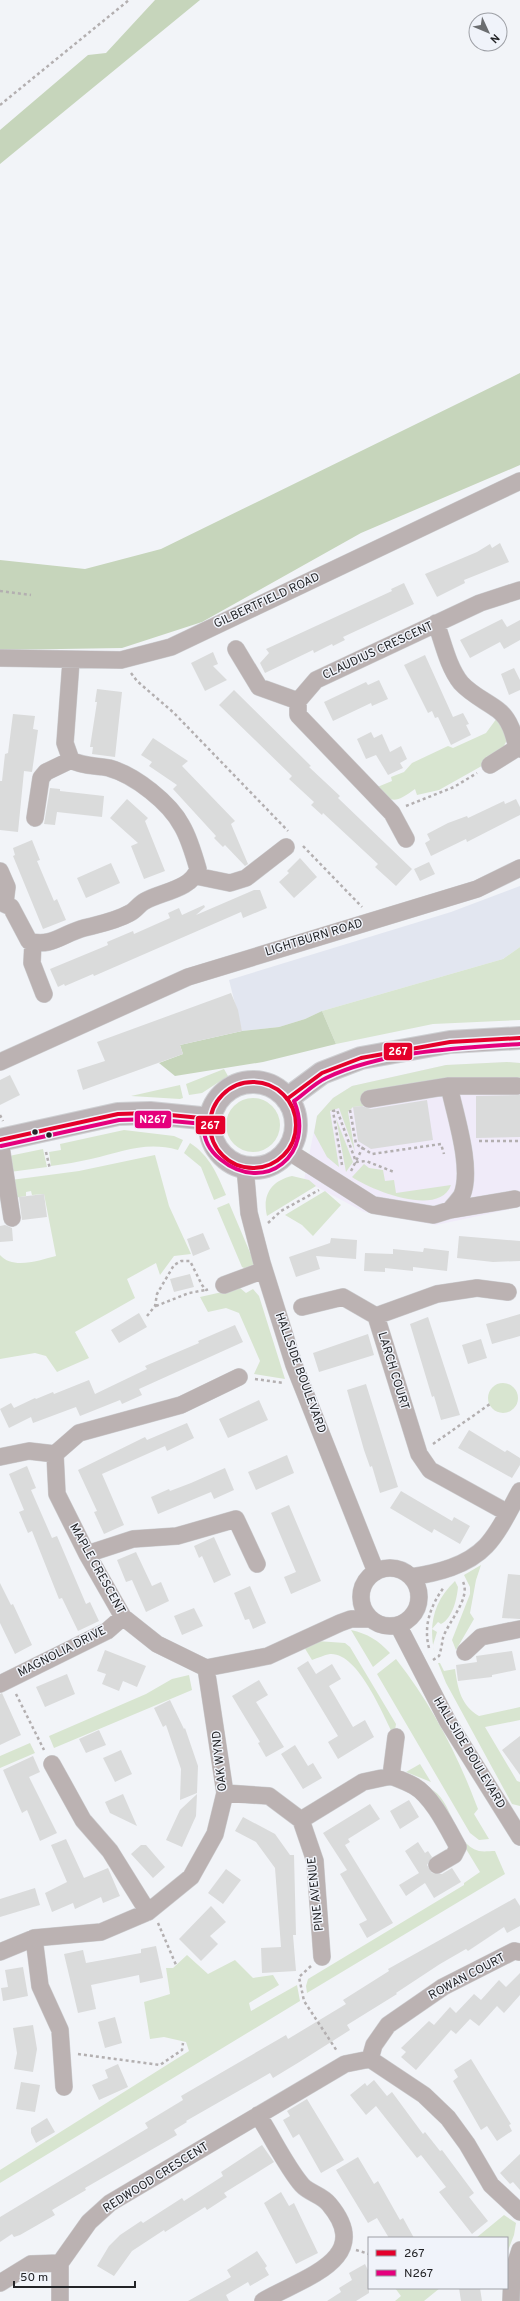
<svg xmlns="http://www.w3.org/2000/svg" width="520" height="2301" font-family="Overpass,sans-serif">
<style>
.commercial{fill:#f0ebf9}
.built{fill:#e2e6f0}
.green{fill:#d8e5d0}
.forest{fill:#c6d5bb}
.building{fill:#dadbdb}
.lines{fill:none;stroke-linecap:round;stroke-linejoin:round}
.minor-casing{stroke:#cecfd2;stroke-width:18}
.major-casing{stroke:#cecfd2;stroke-width:24}
.path{stroke:#b3afb0;stroke-width:2.5;stroke-dasharray:3 3;stroke-linecap:butt}
.minor{stroke:#bbb2b2;stroke-width:17}
.major{stroke:#bbb4b7;stroke-width:22}
.bus-1-casing{stroke:#f0f3fa;stroke-width:7}
.bus-2-casing{stroke:#f0f3fa;stroke-width:7}
.bus-1{stroke:#e4002b;stroke-width:4}
.bus-2{stroke:#e5007d;stroke-width:4}
.bus-dot{fill:#232427;stroke:#f0f3fa;stroke-width:1.5}
.labels{text-anchor:middle;dominant-baseline:central;stroke-width:3;stroke-linejoin:round;paint-order:stroke}
.street-label{font-size:12px;fill:#232427;stroke:#f0f3fa}
.line-badge{stroke:#f0f3fa;stroke-width:1.5}
.badge-label{font-size:11px;text-anchor:middle;font-weight:bold;fill:#fff}
</style>
<rect width="100%" height="100%" fill="#f2f4f8"/>
<path class="commercial" d="M507 1062 520 1063V1207L436 1225 364 1212 304 1180 317 1116 333 1098 352 1086 446 1065Z"/>
<path class="built" d="M520 886V947L503 959 322 1011 305 1019 279 1027 242 1031 229 980 451 912Z"/>
<path class="green" d="M497 718 507 739C504 750 496 753 486 757L487 763 439 790 417 795 415 789C395 803 393 804 375 788L392 781 391 777 404 772 412 763 448 746 453 748 486 733Z
M520 947V1020L433 1024 336 1044 322 1011 503 959Z
M507 1062 520 1063V1078L451 1077 362 1094 364 1106 353 1107 348 1112 355 1152 339 1108 330 1111 339 1167 327 1157 314 1133 317 1116 333 1098 352 1086 446 1065Z
M224 1069 228 1076 202 1093 189 1095 186 1084Z
M180 1085 183 1098 180 1099 131 1096Z
M226 1125a27 27 0 1 1 54 0a27 27 0 1 1-54 0Z
M336 1118 353 1162 346 1172Z
M124 1130 174 1136 183 1140 178 1150C145 1141 123 1152 91 1159 78 1162 65 1164 51 1166L49 1152 61 1150 60 1144Z
M190 1143C210 1156 217 1174 226 1195L214 1200 201 1167 184 1153Z
M43 1149 47 1167 10 1172 9 1156Z
M155 1155 169 1206 191 1254 174 1256 160 1275 156 1263 127 1279 135 1298 75 1332 89 1358 57 1372 46 1356 35 1353 0 1359V1255C13 1270 40 1260 56 1256L44 1194 32 1195 31 1191 26 1192V1196L14 1198 11 1180 79 1171Z
M364 1164 369 1168 383 1170 385 1181 394 1180 396 1193 451 1185C439 1218 371 1190 352 1177Z
M292 1176 309 1180 316 1186 267 1216C262 1195 271 1181 292 1176Z
M325 1191 341 1205 313 1236 302 1225 285 1215Z
M229 1203 254 1262 253 1266 246 1269 242 1267 217 1208Z
M240 1288 246 1293 253 1289 259 1296 285 1379 254 1374 260 1361 239 1313 226 1308 208 1312 200 1297Z
M488 1398a15 15 0 1 1 30 0a15 15 0 1 1-30 0Z
M481 1565 476 1580 470 1613 474 1619 456 1650 452 1640 470 1594V1587L464 1575Z
M455 1581 458 1587C457 1598 453 1618 441 1624L438 1622 432 1629 437 1632 433 1645 435 1655C428 1626 433 1602 455 1581Z
M351 1630C368 1634 378 1640 390 1653L373 1667Z
M317 1641 345 1643 350 1647 396 1724 394 1736C383 1715 358 1652 330 1654 324 1655 318 1658 312 1660L304 1647Z
M396 1659C431 1704 456 1751 476 1804L478 1809 474 1814 489 1839 479 1840 470 1833 377 1674Z
M438 1663H440L444 1671 455 1669C458 1690 461 1705 479 1716L520 1707V1720L485 1727 517 1781 520 1782V1806L512 1804 446 1683Z
M189 1675 192 1690 54 1748 49 1736 146 1694 172 1679Z
M30 1743 35 1753 0 1768V1756Z
M420 1764 431 1782 406 1772Z
M429 1788C454 1799 452 1844 479 1851 484 1852 490 1851 495 1851L505 1874 307 1993 306 1986 308 1979 464 1885V1883L480 1872Z
M187 1955 208 1974 235 1960 253 1978 273 1975 279 1985 249 2003 251 2011 297 1985 300 2001 0 2183V2170L189 2051 186 2042 164 2037 150 2039 144 2002 170 1994 166 1968H173Z
M504 2215 516 2223 514 2235 507 2253V2238H476Z
M395 2288H440L424 2301H395L401 2296Z"/>
<path class="forest" d="M155 0H200L0 164V130L88 55 106 53Z
M520 373V465L361 533 202 622 122 648 0 650V560L85 569 161 549Z
M322 1011 336 1044 263 1062 175 1076 159 1063 183 1054 180 1045 242 1031 279 1027 305 1019Z"/>
<path class="building" d="M500 543 509 562 464 580 465 583 437 597 425 574 477 552 490 544 492 548Z
M404 583 414 604 343 637 345 640 333 646 332 644 314 653 313 650 265 673 260 663 269 653 266 649 392 591 391 589Z
M502 619 507 627 520 620V640L504 649 500 642 470 658 460 640Z
M213 652 218 664 213 666 227 680 205 691 191 663Z
M425 655 453 717 463 713 469 724 466 725 471 735 451 745 438 717 435 718 432 711 428 713 404 665Z
M514 668 520 680V690L509 695 501 674Z
M379 680 388 699 372 706 371 703 333 721 324 702 366 682 368 685Z
M97 689 122 692 115 757 92 754 93 747H90L97 702H95Z
M234 690 311 766 309 767 340 796 338 798 412 869 396 886 375 867 378 864 323 813 322 815 311 805 314 802 289 779 292 776 219 705Z
M13 714 35 716 33 729 38 730 32 772 24 771 18 832 0 830V781H2L5 754 8 753Z
M371 732 374 738 382 734 390 752 401 746 407 759 400 763 403 768 388 775 376 755 366 759 357 739Z
M153 738 188 761 182 766 235 821 231 824 248 864 245 866 225 845 223 847 214 838 216 836 173 789 177 785 149 766 152 762 141 755Z
M50 788 60 789V791L104 796 102 817 57 812 55 825 44 824Z
M127 799 148 818 145 821 165 871 144 879 131 846 138 843 110 818Z
M516 799 520 807V815L467 842 466 839 431 856 425 843 430 840 427 834 448 823 467 816 468 818 504 801 505 804Z
M32 840 40 860 37 861 54 901 57 899 66 920 43 929 13 856 15 855 13 848Z
M300 858 317 877 294 898 279 882 289 873 287 871Z
M429 862 435 874 420 881 414 869Z
M111 863 120 883 86 898 77 878Z
M254 890H260L267 908 243 918 241 912 94 976 93 974 65 986 64 984 58 987 50 969 108 945 107 942 133 931 134 934 170 918 168 913 179 908 182 915 204 905 205 907 196 915Z
M231 993 238 1010 242 1031 180 1045 183 1054 83 1090 77 1070 105 1061 97 1042Z
M10 1075 20 1095 0 1105V1080Z
M520 1095V1137L476 1138V1096Z
M427 1100 433 1140 371 1149 358 1141 353 1107 362 1106 371 1109Z
M44 1194 47 1217 22 1220 19 1197Z
M5 1225 12 1228 13 1241 0 1242V1226Z
M203 1233 210 1249 193 1256 187 1239Z
M459 1236 520 1241V1261L493 1262 457 1258Z
M331 1238 357 1240 356 1259 316 1256 320 1269 296 1277 289 1257 330 1243Z
M424 1248 449 1251 447 1271 413 1267V1271L385 1268V1272L364 1271 365 1253 393 1254V1249L423 1252Z
M190 1274 194 1287 174 1292 170 1279Z
M139 1313 147 1327 119 1343 111 1330Z
M520 1314V1336L492 1344 486 1324Z
M428 1317 460 1415 441 1420 434 1396 432 1397 410 1324Z
M235 1325 243 1342 139 1389 142 1395 122 1404 120 1400 80 1416 76 1407 33 1423 31 1417 9 1428 0 1409 11 1403 14 1408 35 1398 36 1399 53 1392 54 1394 89 1380 95 1394 147 1369 145 1366 199 1343 198 1341Z
M368 1334 374 1355 319 1372 313 1353Z
M481 1339 487 1358 468 1364 462 1345Z
M366 1384 398 1487 380 1493 372 1466 370 1467 364 1450 347 1390Z
M259 1400 268 1420 228 1438 219 1419Z
M187 1423 194 1438 167 1451 165 1446 102 1474 124 1525 104 1534 94 1512 97 1511 78 1470 145 1437 147 1440Z
M469 1430 505 1452 507 1450 520 1458V1465L512 1478 458 1448Z
M287 1455 294 1473 256 1490 248 1472Z
M27 1466 36 1488 31 1490 52 1538 57 1536 86 1604 90 1602 99 1621 78 1631 62 1598 59 1599 32 1531 28 1533 19 1512 24 1510 9 1474Z
M225 1468 234 1490 214 1499 211 1492 158 1514 151 1497 169 1489 170 1491 191 1483Z
M401 1491 452 1521 454 1517 470 1526 460 1544 434 1529 432 1533 390 1508Z
M289 1505 321 1581 291 1594 284 1577 296 1572 271 1513Z
M214 1537 231 1575 214 1583 202 1556 199 1558 194 1546Z
M136 1552 152 1586 161 1582 169 1601 146 1612 132 1580 126 1582 117 1560Z
M508 1574 520 1575V1619L502 1618Z
M0 1583 11 1605 13 1604 32 1645 15 1654 0 1623Z
M250 1586 266 1623 253 1629 249 1619 245 1620 234 1593Z
M194 1608 203 1626 182 1635 174 1616Z
M105 1650 146 1666 137 1687 123 1681 119 1691 102 1684 106 1674 97 1671Z
M512 1651 516 1670 492 1675V1677L458 1681 456 1665 477 1662 476 1656Z
M308 1661 316 1674 332 1664 341 1679 329 1686 353 1727 365 1720 374 1737 338 1759 328 1742 338 1736 297 1668Z
M67 1674 75 1694 45 1707 36 1687Z
M259 1680 268 1695 256 1702 284 1747 266 1757 258 1743 260 1742 232 1696Z
M2 1693 21 1735 0 1745V1694Z
M170 1700 184 1729 185 1728 198 1766 197 1793 180 1800 181 1769 166 1725 163 1727 154 1708Z
M99 1730 106 1745 86 1753 79 1739Z
M520 1736V1775L502 1750Z
M295 1745 308 1766 313 1763 322 1778 303 1789 281 1754Z
M121 1750 132 1774 115 1782 103 1758Z
M33 1756 40 1772 29 1777 57 1833 40 1841 27 1810 22 1813 3 1770Z
M123 1794 137 1826 110 1813 105 1802Z
M197 1794 196 1816 182 1847 166 1840 180 1810Z
M409 1800 419 1817 400 1829 390 1811Z
M370 1804 380 1819 348 1839 350 1842 345 1845 393 1923 367 1938 359 1924 367 1920 340 1874 347 1870 323 1833Z
M243 1817 275 1834 290 1855H294L296 1935H293L296 1971 262 1973 261 1948 281 1947 275 1868 256 1842 235 1831Z
M66 1839 84 1878 108 1868 120 1896 103 1903 101 1897 75 1909 73 1903 52 1912 45 1893 67 1882 51 1845Z
M418 1842 425 1853 428 1851 432 1857 427 1865 432 1873 442 1874 452 1868 461 1882 434 1898 425 1883 406 1896 399 1885 419 1873 405 1851Z
M141 1845H146L165 1867 153 1878 131 1854Z
M226 1869 241 1880 223 1904 208 1893Z
M35 1888 40 1905 0 1917V1899Z
M515 1898 520 1906V1926L507 1933 504 1927 468 1951 466 1949 440 1964 396 1993 397 1994 347 2025 350 2030 301 2061 273 2078 270 2073 186 2121 187 2122 174 2130 177 2135 85 2188 86 2190 52 2210 55 2215 20 2235 14 2237 12 2234 0 2242V2217L148 2128 145 2123 183 2100 181 2096 286 2035 288 2039 346 2004 343 2000 389 1971 388 1969Z
M211 1906 226 1922 210 1936 218 1944 201 1961 179 1939Z
M156 1946 163 1978 140 1983 139 1975 91 1985 96 2009 78 2013 64 1954 83 1950 86 1963 141 1953V1949Z
M23 1967 28 1996 3 2001 1 1988 8 1987 5 1970Z
M520 1973V1995L504 2013 497 2006 479 2026 470 2019 456 2034 451 2030 416 2070 401 2057 406 2052 401 2048 429 2021 434 2025 450 2007 456 2013 474 1994 481 2000 499 1980 506 1987Z
M115 2017 122 2043 105 2048 98 2022Z
M33 2025 37 2049 33 2072 14 2069 17 2053 13 2028Z
M471 2059 511 2124 509 2125 512 2131 497 2141 487 2126 481 2130 453 2081 458 2077 454 2070Z
M118 2064 128 2087 99 2100 92 2085 108 2078 105 2070Z
M374 2080 387 2096 392 2092 423 2134 425 2132 440 2151 442 2150 474 2193 469 2197 488 2221 472 2234 439 2192 446 2187 421 2155 417 2158 376 2106 366 2115 350 2095 365 2083 367 2086Z
M21 2082 40 2085 35 2112 16 2109Z
M307 2099 344 2160 321 2173 299 2134 293 2138 283 2120 290 2116 287 2111Z
M47 2118 55 2132 36 2143 31 2133V2128Z
M262 2145 274 2162 224 2193 227 2197 207 2210 205 2207 165 2232 164 2230 132 2251 114 2276 97 2266 109 2246 120 2235 141 2221 143 2223 182 2198 184 2201 223 2176 221 2172Z
M520 2154V2190L513 2182 510 2184 500 2173Z
M358 2157 374 2184 378 2181 400 2220 403 2218 414 2238H389L377 2218 368 2223 336 2170Z
M281 2192 289 2206 294 2203 318 2253 296 2264 264 2203Z
M257 2251 267 2266 265 2268 269 2275 250 2286 248 2282 226 2295 229 2301H188L231 2277 227 2270Z
M365 2264 369 2272V2293L356 2301H327L341 2292 339 2288 352 2280 349 2273Z
M459 2288H480L482 2301H461Z"/>
<g class="lines">
<g class="minor-casing">
<path id="minor" d="M436 623C443 642 448 667 461 683 472 695 486 701 498 710 510 719 514 735 517 748L520 749
M236 649 259 687 298 701
M0 658 121 660 171 647 520 481
M490 765 517 748
M35 818 41 778 46 772 71 760
M406 839 392 813 298 715V701L316 680 480 603 520 590
M0 871 7 887 5 903
M196 876 230 883 246 878 286 847
M0 902 11 907 29 941C51 948 64 933 84 928 100 924 116 921 130 913 136 910 139 904 145 901 161 892 192 889 198 869 194 855 189 838 182 826 170 803 135 775 109 768 95 765 84 767 71 760L65 743 71 661
M33 942 32 963 44 994
M0 1062 188 977 477 889 520 868
M449 1086C455 1115 473 1168 462 1195 459 1200 454 1205 450 1210
M369 1099 449 1086H517
M0 1140 12 1218
M288 1151 373 1205 434 1215 450 1210 515 1199
M245 1167 249 1213 262 1263 294 1365 376 1572
M224 1285 264 1270
M302 1307 343 1297 376 1316
M239 1377 181 1405 79 1433 55 1454 57 1494 87 1554 123 1617 157 1644 206 1668 268 1656 340 1623 351 1619H370
M0 1457 29 1451 55 1454
M508 1513 430 1470 419 1454 376 1316 437 1294 477 1288 508 1292
M87 1554 133 1539 177 1536 236 1519 257 1564
M361 1597a29 29 0 1 1 58 0a29 29 0 1 1-58 0Z
M411 1577C437 1573 467 1566 486 1546 500 1531 510 1509 520 1491
M398 1625 448 1722 520 1837
M465 1652 481 1637 520 1629
M0 1684 107 1631 123 1617
M52 1764 83 1820 110 1851 148 1912
M391 1776C399 1779 407 1782 414 1786 432 1796 448 1829 458 1847L454 1855 437 1865
M391 1776 396 1737
M225 1793 269 1796 301 1820 315 1861 322 1957
M301 1820 363 1782 391 1776
M34 1938 40 1986 60 2030 64 2087
M0 1952 34 1938 101 1932 148 1912 191 1877 215 1834 225 1793 206 1668
M370 2059 374 2045 388 2025 443 1987 514 1951 520 1952
M258 2115C271 2135 287 2168 302 2185 309 2193 322 2195 329 2204 376 2260 301 2278 263 2301
M0 2283 31 2264 60 2263
M60 2301V2263L89 2222 110 2203 345 2064 370 2059 424 2095 448 2118 467 2144 491 2185 520 2212
M511 2301 512 2275 520 2250"/>
</g>
<g class="major-casing">
<path id="major" d="M210 1125a43 43 0 1 1 86 0a43 43 0 1 1-86 0Z
M287 1099 322 1073 361 1058 450 1042 520 1038
M0 1140 118 1114 150 1113 211 1119"/>
</g>
<path class="path" d="M0 105 129 0
M0 591 31 595
M131 673 137 681 174 713 288 831
M406 806 454 787 477 773
M303 846 362 907
M350 1110 356 1144 372 1154 441 1144 444 1154
M0 1115 3 1121
M479 1141H520
M46 1152 50 1169
M342 1165 333 1111 337 1110 356 1162 366 1161 394 1172
M351 1171 364 1145
M268 1223 281 1211 319 1190
M156 1306 189 1293 206 1290
M147 1316 155 1306 157 1294 174 1265 181 1261H190L202 1285 206 1290 209 1289
M255 1379 284 1383
M433 1444 490 1404
M429 1648C423 1625 431 1605 444 1587
M433 1660 439 1656C441 1650 442 1644 443 1638 447 1623 473 1597 462 1580
M16 1694 44 1750
M158 1923 176 1965
M311 1966 299 1977 304 2001 337 2051
M78 2054 160 2065 182 2050 183 2043
M356 2250 369 2254"/>
<use href="#minor" class="minor"/>
<use href="#major" class="major"/>
<g class="bus-1-casing">
<path id="bus-1" d="M210 1125a43 43 0 1 1 86 0a43 43 0 1 1-86 0Z
M287 1099 322 1073 361 1058 450 1042 520 1038
M0 1140 118 1114 150 1113 211 1119"/>
</g>
<g class="bus-2-casing">
<path id="bus-2" d="M1 1146 119 1120 150 1119 204 1124C203 1138 209 1150 220 1159 265 1196 316 1154 294 1101 304 1094 315 1083 326 1078 383 1051 458 1048 520 1044"/>
</g>
<use href="#bus-1" class="bus-1"/>
<use href="#bus-2" class="bus-2"/>
</g>
<g class="bus-dot">
<circle cx="35" cy="1132" r="3.5"/>
<circle cx="49" cy="1135" r="3.5"/>
</g>
<g class="labels">
<g class="street-label">
<text transform="translate(267 601) rotate(-25)">GILBERTFIELD ROAD</text>
<text transform="translate(378 651) rotate(-25)">CLAUDIUS CRESCENT</text>
<text transform="translate(314 938) rotate(-17)">LIGHTBURN ROAD</text>
<text transform="translate(393 1371) rotate(73)">LARCH COURT</text>
<text transform="translate(300 1373) rotate(70)">HALLSIDE BOULEVARD</text>
<text transform="translate(97 1569) rotate(61)">MAPLE CRESCENT</text>
<text transform="translate(62 1652) rotate(-27)">MAGNOLIA DRIVE</text>
<text transform="translate(469 1753) rotate(59)">HALLSIDE BOULEVARD</text>
<text transform="translate(220 1761) rotate(-96)">OAK WYND</text>
<text transform="translate(316 1894) rotate(-96)">PINE AVENUE</text>
<text transform="translate(467 1977) rotate(-28)">ROWAN COURT</text>
<text transform="translate(156 2178) rotate(-32)">REDWOOD CRESCENT</text>
</g>
</g>
<g class="line-badge">
<rect x="383" y="1042" width="30" height="19" rx="4" fill="#e4002b"/>
<rect x="134" y="1110" width="38" height="19" rx="4" fill="#e5007d"/>
<rect x="195" y="1115" width="31" height="20" rx="4" fill="#e4002b"/>
</g>
<g class="badge-label">
<text x="398" y="1055">267</text>
<text x="153" y="1123">N267</text>
<text x="210" y="1129">267</text>
</g>
<rect x="368" y="2237" width="140" height="52" fill="#f0f3fa" stroke="#9ea0a6"/>
<rect x="376" y="2250" width="20" height="6" fill="#e4002b" stroke="#9ea0a6"/>
<text x="404" y="2257" font-size="12" fill="#232427">267</text>
<rect x="376" y="2270" width="20" height="6" fill="#e5007d" stroke="#9ea0a6"/>
<text x="404" y="2277" font-size="12" fill="#232427">N267</text>
<g transform="translate(488 32) rotate(134)"><circle r="19" fill="#f0f3fa" stroke="#9ea0a6"/>
<path d="M0-3L7 15L0 10L-7 15Z" fill="#6b6d70"/>
<text y="-6" font-size="11" font-weight="bold" text-anchor="middle" fill="#232427">N</text>
</g>
<path d="M14 2281v6h121v-6" fill="none" stroke="#232427" stroke-width="2"/>
<text x="20" y="2281" font-size="12" fill="#232427" stroke="#f0f3fa" stroke-width="3" paint-order="stroke">50 m</text>
</svg>
